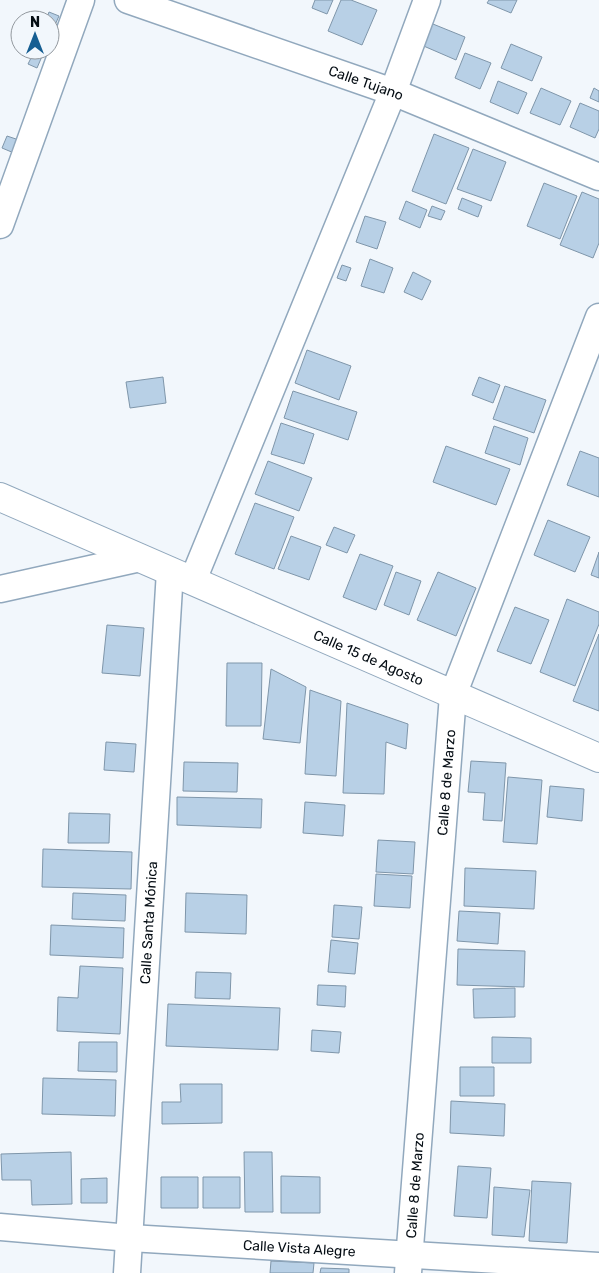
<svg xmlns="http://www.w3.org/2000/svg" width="599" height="1273" font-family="Rubik,sans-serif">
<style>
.building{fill:#b8d0e6;stroke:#7f96aa}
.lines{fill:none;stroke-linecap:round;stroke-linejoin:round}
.minor-casing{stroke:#91a8bd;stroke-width:29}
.tertiary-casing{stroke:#91a8bd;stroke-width:30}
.minor{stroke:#fff;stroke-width:26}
.tertiary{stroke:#fff;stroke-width:28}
.labels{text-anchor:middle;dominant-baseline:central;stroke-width:4;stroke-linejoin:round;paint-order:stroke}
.street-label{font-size:14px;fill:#050d14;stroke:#f2f7fc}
</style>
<rect width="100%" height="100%" fill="#f2f7fc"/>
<path class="building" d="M315 0H333L327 14 312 8Z
M341 0H351L377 10 362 45 328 31Z
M489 0H517L511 13 487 3Z
M49 12 59 16 55 25 50 23V20H46Z
M428 22 465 37 456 60 419 44Z
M511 44 542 57 532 81 501 68Z
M35 50 43 54 37 68 28 64Z
M465 53 491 63 480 89 455 78Z
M498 81 527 93 518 114 490 102Z
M541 88 571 101 560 125 530 113Z
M594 88 599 91V102L590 98Z
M580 103 599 111V129L595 138 570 127Z
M434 134 469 148 446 204 412 191Z
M7 136 19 140 14 153 2 148Z
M473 149 506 162 491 201 457 189Z
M544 183 577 196 560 239 527 226Z
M582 192 599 199V243L593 258 560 245Z
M462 198 482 206 478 217 458 209Z
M406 201 427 210 420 228 399 219Z
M432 206 445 211 441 220 428 216Z
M365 216 386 222 377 249 356 242Z
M370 259 393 268 384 293 361 286Z
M342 265 351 268 346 281 337 278Z
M413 272 431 281 422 300 404 292Z
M307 350 351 366 339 400 295 383Z
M163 377 166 403 130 408 126 382Z
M479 377 500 385 493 403 472 395Z
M505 386 546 400 534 433 493 419Z
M293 391 357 412 348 440 284 418Z
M281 423 314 434 304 464 271 454Z
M494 426 528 438 520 465 485 453Z
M446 446 510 469 496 505 433 482Z
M580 451 599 458V497L567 485Z
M268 461 312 478 299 511 255 494Z
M255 503 294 517 274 569 235 554Z
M548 520 590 537 575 572 534 555Z
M334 527 355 535 347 553 326 545Z
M291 536 321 547 309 580 278 569Z
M599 552V578L591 575Z
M360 554 393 566 376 610 343 597Z
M396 572 421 581 409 615 384 605Z
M438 572 476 588 456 636 417 620Z
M567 599 599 612V624L575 686 540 672Z
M515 607 549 620 531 664 497 651Z
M107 625 144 628 140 676 102 673Z
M599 634V711L573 701Z
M227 663H262L261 726H226Z
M271 669 306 687 300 743 263 739Z
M310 690 341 701 336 776 305 774Z
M347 703 408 724 406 749 386 742 384 794 343 793Z
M106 742 136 744 134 772 104 770Z
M471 761 506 763 502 821 483 820 485 793 468 792Z
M184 762 238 763 237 792 183 791Z
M508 777 542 780 537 844 503 842Z
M550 786 584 789 582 821 547 817Z
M177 797 262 799 261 828 177 825Z
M305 802 345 805 343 836 303 833Z
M69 813 110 814 109 843H68Z
M378 840 415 842 413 874 376 872Z
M43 849 132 852 131 889 42 887Z
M465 868 536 871 534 909 464 906Z
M376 874 412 876 410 908 374 906Z
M73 893 126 895 125 921 72 919Z
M186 893 247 895 246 934 185 932Z
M334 905 362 907 359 939 332 937Z
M459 911 500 913 498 944 457 941Z
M51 925 124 928 123 958 50 955Z
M331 940 358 943 355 974 328 972Z
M458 949 525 951 524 987 457 985Z
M80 966 123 968 120 1034 57 1031 58 997 78 998Z
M196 972 231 973 230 999 195 998Z
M318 985 346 986 345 1007 317 1005Z
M515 988V1017L474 1018 473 989Z
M168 1004 280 1008 278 1050 166 1046Z
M312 1030 341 1032 339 1053 311 1051Z
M492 1037 531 1038V1063H492Z
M79 1042H117V1072L78 1071Z
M460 1067H494V1096H460Z
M43 1078 116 1080 115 1116 42 1114Z
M180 1084H222V1123L162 1124V1102H181Z
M451 1101 505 1104 504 1136 450 1133Z
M71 1152 72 1204 32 1205 31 1180H2L1 1154Z
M244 1152H272L273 1212H245Z
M458 1166 491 1168 487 1218 454 1216Z
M281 1176 320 1177V1213H281Z
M161 1177H198V1208H161Z
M203 1177H240V1208H203Z
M107 1178V1203H81V1179Z
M532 1181 571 1183 567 1243 529 1241Z
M494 1187 530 1190 524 1237 492 1235Z
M271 1261 314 1263 313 1273H270Z
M321 1268 349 1269V1273H320Z"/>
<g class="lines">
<g class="minor-casing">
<g id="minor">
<path id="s1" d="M128 0 393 92 599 177"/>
<path d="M0 225 81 0"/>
<path d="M193 580 393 92 427 0"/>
<path d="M0 589 140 558"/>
<path id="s2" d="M0 1227 130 1238 599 1266"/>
<path id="s3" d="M127 1273 170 571"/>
<path id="s4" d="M408 1273 453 695 599 317"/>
</g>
</g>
<g class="tertiary-casing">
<g id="tertiary">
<path id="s5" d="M0 497 599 758"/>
</g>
</g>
<use href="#minor" class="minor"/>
<use href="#tertiary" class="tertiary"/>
</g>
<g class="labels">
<g class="street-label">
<text stroke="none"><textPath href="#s1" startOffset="252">Calle Tujano</textPath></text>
<text stroke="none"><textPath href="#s5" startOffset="402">Calle 15 de Agosto</textPath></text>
<text stroke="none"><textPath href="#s4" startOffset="492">Calle 8 de Marzo</textPath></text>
<text stroke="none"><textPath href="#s3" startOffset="351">Calle Santa Mónica</textPath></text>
<text stroke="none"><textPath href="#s4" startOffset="88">Calle 8 de Marzo</textPath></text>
<text stroke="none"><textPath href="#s2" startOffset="300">Calle Vista Alegre</textPath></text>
</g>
</g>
<g transform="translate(35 35)"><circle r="24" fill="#f2f7fc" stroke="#93999f"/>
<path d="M0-4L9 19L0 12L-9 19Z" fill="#165e92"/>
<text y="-8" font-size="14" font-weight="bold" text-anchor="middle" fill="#050d14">N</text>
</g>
</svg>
